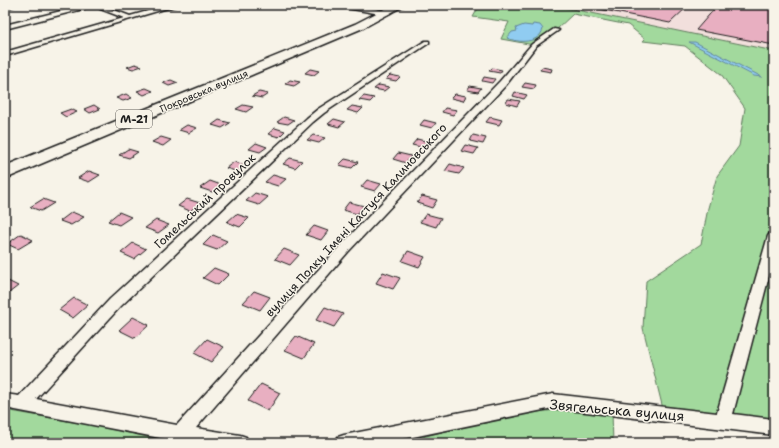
<svg xmlns="http://www.w3.org/2000/svg" width="779" height="448" font-family="'Shantell Sans',sans-serif">
<style>
.built{fill:#f2dfdc}
.green{fill:#a2d99d;stroke:#5f7a5c}
.water{fill:#90ccf1;stroke:#62869c}
.building{fill:#e8afc1;stroke:#1c1c1c}
.lines{fill:none;stroke-linecap:round;stroke-linejoin:round}
.street-casing{stroke:#1c1c1c;stroke-width:3}
.secondary-casing{stroke:#1c1c1c;stroke-width:3}
.highway-casing{stroke:#1c1c1c;stroke-width:3}
.street{fill:#f7f3e8;fill-rule:evenodd}
.secondary{fill:#f7f3e8;fill-rule:evenodd}
.highway{fill:#f7f3e8;fill-rule:evenodd}
.labels{text-anchor:middle;dominant-baseline:central;stroke-width:3;stroke-linejoin:round;paint-order:stroke}
.far-street-label{font-size:10px;fill:#1c1c1c;stroke:#f7f3e8}
.shield{fill:#f7f3e8;stroke:#5e5c59;stroke-width:1}
.shield-label{font-size:11px;font-weight:bold;fill:#1c1c1c}
.street-label{font-size:12px;fill:#1c1c1c;stroke:#f7f3e8}
.near-street-label{font-size:14px;fill:#1c1c1c;stroke:#f7f3e8}
</style>
<rect width="100%" height="100%" fill="#f7f3e8"/>
<filter id="ink" filterUnits="userSpaceOnUse"><feTurbulence type="fractalNoise" baseFrequency=".025" numOctaves="2"/><feDisplacementMap in="SourceGraphic" scale="8" xChannelSelector="R" yChannelSelector="G"/><feConvolveMatrix kernelMatrix="1 2 1 2 8 2 1 2 1" color-interpolation-filters="sRGB"/></filter>
<g filter="url(#ink)">
<path class="built" d="M553 5H774V51Z"/>
<path class="green" d="M480 5H553L774 51V427L664 413 643 328 646 281 701 244 708 208 717 176 739 146 745 108 721 74 685 46 643 41 645 39 628 25 573 14 556 30 534 45 501 39 509 22 473 17Z
M577 408 612 412 613 443H400L505 415Z
M5 410 97 426 175 443H5Z"/>
<path class="water" d="M533 24 540 25 543 29C539 44 518 43 507 38L512 32 517 31 516 28 524 25 532 26Z
M689 42H695L762 77 754 76Z"/>
<path class="building" d="M579 5H689L670 23Z
M707 5H774V45L696 30 716 7Z
M135 64 142 66 133 69 127 67Z
M542 67 552 69 551 72 540 70Z
M492 68 502 70 500 73 489 71Z
M310 69 319 71 314 75 305 73Z
M390 75 400 77 396 81 386 79Z
M484 77 495 79 492 83 482 81Z
M171 80 178 83 169 86 163 83Z
M290 80 300 82 294 86 285 84Z
M525 83 536 85 534 89 522 87Z
M379 85 389 87 384 91 374 89Z
M470 86 481 88 478 92 467 90Z
M146 88 153 91 144 95 137 91Z
M259 92 268 94 262 98 252 96Z
M515 92 527 95 524 99 513 96Z
M126 94 132 98 123 101 116 98Z
M455 94 466 96 463 101 451 98Z
M364 96 374 98 370 102 359 100Z
M508 99 520 101 517 106 506 103Z
M94 105 100 109 90 113 84 109Z
M243 105 253 107 246 112 236 109Z
M352 106 363 108 358 113 347 110Z
M445 108 457 110 453 115 442 112Z
M71 109 77 112 66 117 60 113Z
M284 117 294 120 288 124 277 122Z
M490 117 502 120 499 125 486 122Z
M334 119 345 122 339 127 328 124Z
M219 120 230 123 222 128 212 125Z
M424 120 436 123 432 128 420 125Z
M187 125 197 128 189 133 179 130Z
M275 128 285 131 279 137 268 134Z
M313 135 325 138 319 143 307 140Z
M473 135 486 138 483 144 470 141Z
M161 137 171 140 163 146 152 142Z
M417 139 429 142 425 148 412 145Z
M256 143 267 147 260 152 249 149Z
M465 145 478 148 474 154 461 151Z
M128 149 138 152 129 158 119 155Z
M398 153 411 156 406 163 393 159Z
M290 158 302 161 295 168 283 164Z
M345 159 358 162 352 168 339 165Z
M234 162 246 165 238 172 226 168Z
M450 164 464 168 459 174 445 171Z
M89 171 100 175 89 182 78 178Z
M273 175 286 179 278 186 265 182Z
M367 180 381 184 375 191 361 187Z
M210 181 221 185 212 192 200 188Z
M255 193 268 197 259 205 246 201Z
M422 196 437 200 432 208 417 203Z
M43 199 54 203 41 211 30 207Z
M187 199 200 203 190 211 178 206Z
M349 202 364 206 357 214 343 210Z
M72 212 84 217 71 225 60 221Z
M119 212 131 217 119 225 108 221Z
M236 214 249 218 240 227 227 222Z
M426 214 441 218 436 227 420 222Z
M156 220 169 225 158 233 145 228Z
M314 226 328 231 321 240 306 235Z
M21 234 33 240 18 249 7 244Z
M213 235 227 241 217 250 203 245Z
M133 243 146 249 134 259 121 253Z
M284 249 299 255 290 265 275 259Z
M408 251 425 257 419 267 402 261Z
M214 268 229 274 218 285 203 278Z
M383 272 400 278 393 289 376 283Z
M6 280 18 286 5 296V281Z
M254 291 270 297 260 310 243 303Z
M74 298 88 305 73 318 59 310Z
M325 307 343 314 334 327 316 320Z
M133 317 149 325 135 338 119 330Z
M296 336 314 344 304 358 285 350Z
M207 339 224 347 211 362 194 353Z
M261 384 280 393 268 411 248 401Z"/>
<g class="lines">
<g class="street-casing">
<path id="street" d="M5 5H16L5 9Z
M85 5H101L130 16 169 5H178L5 56V52L124 18 98 8H87L5 29V25Z
M554 29 559 30 536 46 506 85 348 252 196 428 240 435 246 437 248 443H186L5 408V394L19 396 110 299 307 118 318 109 425 41H429V43L324 113 313 122 120 307 36 399 177 425 340 246 500 81 532 44Z
M774 232V257L733 414 774 419V435L553 408 384 443H336L338 437 344 435 553 394 717 413 768 236 770 233Z"/>
</g>
<g class="secondary-casing">
<path id="secondary" d="M337 5H354L386 11 390 13 386 15 341 7Z"/>
</g>
<g class="highway-casing">
<path id="highway" d="M392 5H405L363 28 5 179V166L355 24Z"/>
</g>
<use href="#street" class="street"/>
<use href="#secondary" class="secondary"/>
<use href="#highway" class="highway"/>
</g>
</g>
<g class="labels">
<g class="far-street-label">
<text transform="translate(204 91) rotate(-23)">Покровська вулиця</text>
</g>
<rect class="shield" x="116" y="110" width="36" height="18" rx="3"/>
<g class="shield-label">
<text x="134" y="119">М-21</text>
</g>
<g class="street-label">
<text transform="translate(205 201) rotate(-43)">Гомельський провулок</text>
<text transform="translate(356 220) rotate(-47)">вулиця Полку Імені Кастуся Калиновського</text>
</g>
<g class="near-street-label">
<text transform="translate(617 410) rotate(5)">Звягельська вулиця</text>
</g>
</g>
<rect width="779" height="448" fill="none" stroke="#f7f3e8" stroke-width="20"/>
<rect x="10" y="10" width="759" height="428" fill="none" stroke="#1c1c1c" stroke-width="1.5" filter="url(#ink)"/>
</svg>
